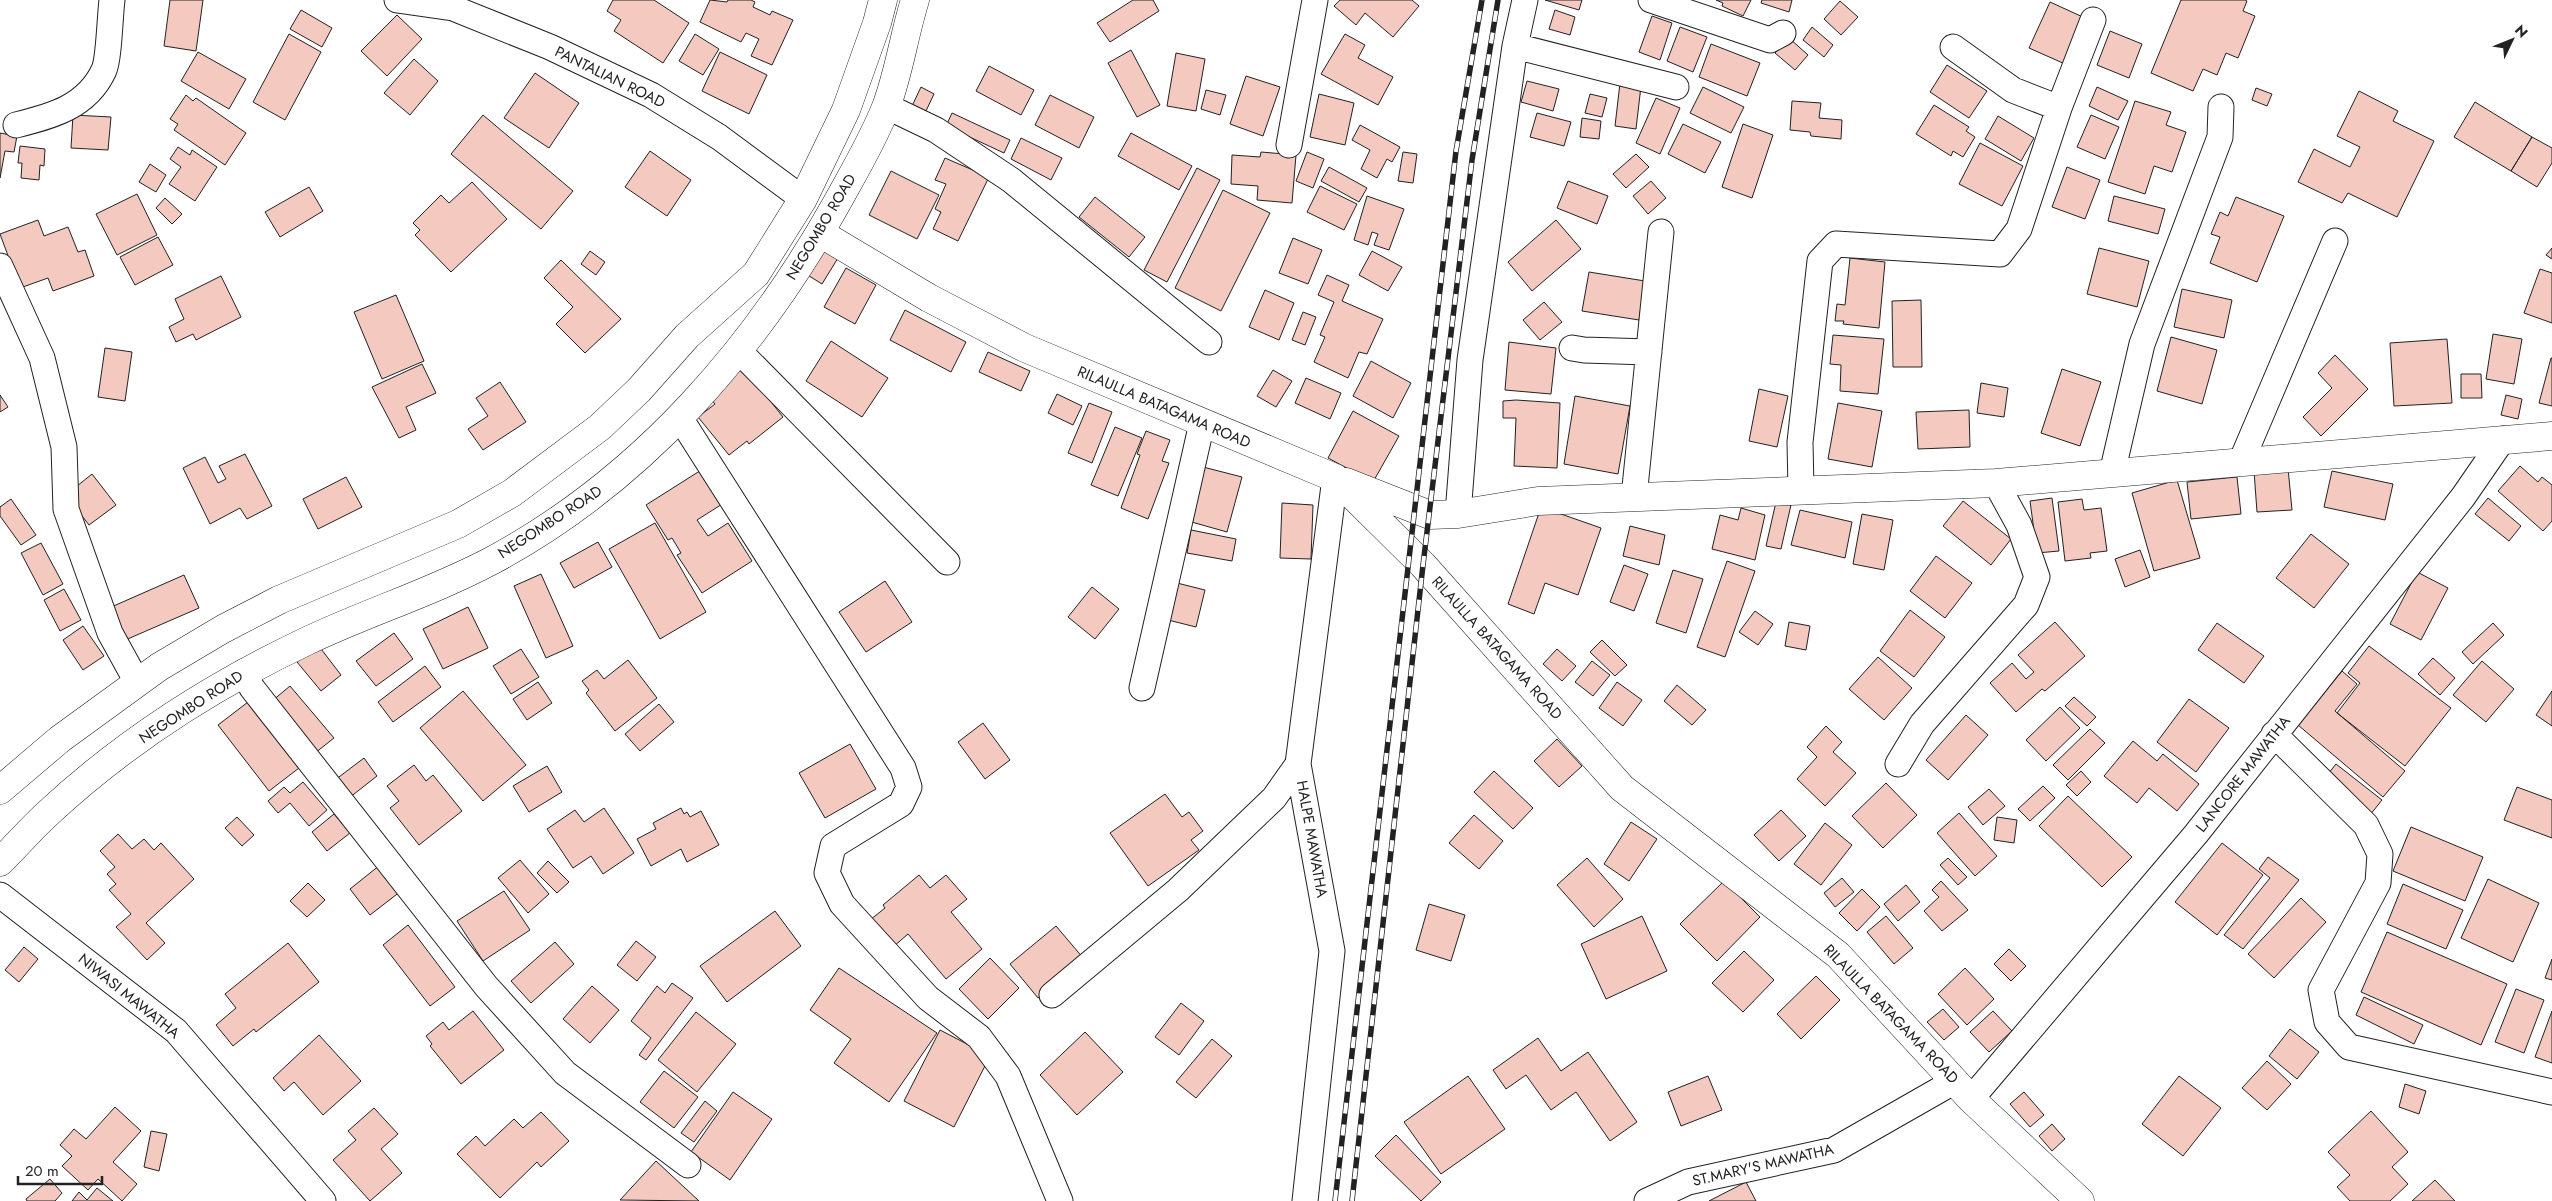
<svg xmlns="http://www.w3.org/2000/svg" width="2552" height="1201" font-family="Jost,sans-serif">
<style>
.building{fill:#f3c9c0;stroke:#222}
.lines{fill:none;stroke-linecap:round;stroke-linejoin:round}
.minor-casing{stroke:#222;stroke-width:27}
.tertiary-casing{stroke:#222;stroke-width:29}
.trunk-casing{stroke:#222;stroke-width:29}
.minor{stroke:#fff;stroke-width:25}
.tertiary{stroke:#fff;stroke-width:28}
.trunk{stroke:#fff;stroke-width:28}
.rail-casing{stroke:#222;stroke-width:5.5}
.rail{stroke:#fff;stroke-width:4;stroke-dasharray:11;stroke-linecap:butt}
.labels{text-anchor:middle;dominant-baseline:central;stroke-width:4;stroke-linejoin:round;paint-order:stroke}
.street-label{font-size:15px;fill:#222;stroke:#fff}
</style>
<rect width="100%" height="100%" fill="#fff"/>
<path class="building" d="M170 0H203L196 51 164 46Z
M613 0H654L689 23 663 63 614 31 621 20 607 11Z
M710 0 727 2 728 0H751L755 2 753 7 770 15 772 11 793 20 772 65 751 56 759 39 746 33 741 42 700 22Z
M1133 0H1153L1159 11 1110 42 1097 23Z
M1340 0H1412L1419 6 1393 37 1365 13 1356 25 1334 6Z
M1545 0H1582L1579 10Z
M1716 0H1751L1743 16 1722 6 1723 3Z
M1762 0H1792L1789 12 1761 3Z
M2181 0H2245L2247 1 2243 11 2255 16 2238 58 2226 53 2217 75 2203 69 2193 91 2151 73Z
M1840 1 1858 17 1841 35 1824 19Z
M2050 2 2085 18 2065 64 2029 48Z
M301 10 332 28 322 47 290 29Z
M1555 10 1575 17 1570 35 1549 29Z
M397 15 422 39 387 76 361 51Z
M1652 16 1672 23 1660 60 1639 52Z
M1680 27 1707 37 1693 72 1667 61Z
M1812 27 1833 45 1824 57 1803 40Z
M2110 31 2142 44 2129 78 2097 65Z
M289 34 321 52 285 120 253 102Z
M695 34 719 49 703 75 679 61Z
M1345 34 1365 45 1358 58 1393 77 1378 105 1321 74Z
M1789 38 1808 55 1795 70 1775 53Z
M1711 44 1760 63 1747 96 1699 77Z
M1131 50 1160 105 1137 117 1108 63Z
M198 52 246 79 229 109 181 81Z
M720 52 767 75 749 114 702 91Z
M1176 53 1205 59 1196 111 1167 106Z
M414 59 438 81 410 115 384 93Z
M1947 65 1987 91 1969 118 1930 92Z
M989 66 1034 90 1021 115 976 91Z
M535 73 579 103 549 148 504 118Z
M1246 76 1280 87 1263 136 1230 124Z
M1527 81 1559 89 1553 111 1521 102Z
M1620 83 1641 86 1636 129 1615 126Z
M921 87 934 94 925 113 912 106Z
M1703 87 1744 107 1731 133 1690 113Z
M2097 87 2128 101 2118 120 2089 106Z
M2256 88 2272 94 2267 106 2252 100Z
M1206 90 1226 95 1220 115 1201 109Z
M2359 91 2398 111 2393 121 2434 141 2397 217 2348 193 2342 203 2298 182 2314 149 2350 167 2360 147 2337 136Z
M1319 94 1354 103 1345 145 1310 137Z
M1590 94 1607 98 1602 117 1585 113Z
M186 95 193 101 196 98 246 133 225 165 174 130 178 124 170 119Z
M1050 95 1094 117 1079 148 1035 125Z
M1656 98 1680 108 1660 154 1636 143Z
M1792 101 1821 103 1819 118 1842 120 1841 139 1811 136 1810 132 1790 130Z
M2135 101 2171 112 2166 125 2186 132 2172 172 2154 166 2145 194 2108 182Z
M2475 102 2532 137 2511 171 2454 137Z
M1934 105 1969 127 1966 131 1975 137 1963 157 1953 151 1951 156 1916 134Z
M952 113 1010 140 1004 153 946 126Z
M1537 113 1571 122 1564 146 1530 137Z
M73 115 111 117 108 150 71 148Z
M483 115 573 191 541 229 451 154Z
M2091 115 2119 127 2105 159 2077 147Z
M1998 116 2034 138 2021 161 1985 139Z
M1582 118 1601 121 1599 139 1580 137Z
M1683 124 1721 142 1705 173 1668 154Z
M1743 124 1773 135 1752 198 1722 187Z
M1360 125 1400 147 1392 162 1387 159 1377 178 1361 169 1370 150 1352 140Z
M0 133 17 136 14 152 5 151 0 178Z
M1131 133 1192 166 1179 190 1118 156Z
M2532 137 2552 148V163L2537 187 2511 171Z
M1021 138 1062 158 1051 180 1011 159Z
M1980 143 2023 166 2002 206 1959 184Z
M20 146 45 149 44 166 40 165 39 180 21 178 22 163H18Z
M178 147 190 155 192 150 217 167 195 201 169 184 181 167 170 159Z
M650 151 691 180 667 216 625 187Z
M1261 152 1296 155 1292 203 1257 200 1258 186 1231 184 1232 155 1260 157Z
M1307 152 1324 159 1313 188 1296 181Z
M1403 152 1417 154 1413 183 1398 181Z
M1636 154 1649 167 1626 188 1613 174Z
M945 158 989 177 958 241 933 229 941 212 935 209 946 184 935 180Z
M150 164 166 175 156 192 139 182Z
M1329 167 1367 188 1359 202 1321 181Z
M2067 167 2100 180 2085 219 2052 207Z
M1197 168 1220 180 1167 282 1144 270Z
M891 171 939 195 917 239 869 215Z
M1568 181 1608 196 1597 224 1557 208Z
M1651 181 1666 198 1648 214 1633 196Z
M472 182 507 219 451 272 415 235 420 230 413 223 441 195 449 203Z
M1320 186 1357 204 1344 230 1307 212Z
M309 187 323 211 280 237 265 212Z
M1223 190 1270 213 1221 311 1175 288Z
M137 194 157 235 117 255 96 214Z
M1367 196 1404 209 1389 250 1374 245 1378 234 1372 232 1368 245 1354 240Z
M2114 196 2165 209 2158 234 2108 221Z
M1095 197 1145 237 1129 257 1079 217Z
M2236 197 2284 216 2257 282 2210 263 2220 237 2211 234 2220 212 2228 216Z
M165 198 182 214 172 224 156 208Z
M38 220 44 236 68 227 78 252 85 250 94 276 53 291 48 278 20 288 0 234Z
M1556 220 1581 249 1532 291 1508 262Z
M158 237 173 265 135 285 120 257Z
M1293 238 1322 250 1308 284 1279 273Z
M2099 248 2149 261 2137 307 2087 294Z
M2552 248V259L2546 255Z
M822 249 838 258 822 284 806 274Z
M590 251 605 262 596 275 581 264Z
M1372 251 1402 267 1388 291 1359 275Z
M1850 258 1885 262 1879 328 1843 324 1844 321H1835L1837 304 1845 305Z
M561 260 621 319 585 353 556 324 573 307 544 278Z
M846 268 876 285 855 324 824 307Z
M2540 269 2552 273V323L2524 313Z
M1589 272 1645 281 1639 320 1582 311Z
M1327 275 1349 285 1342 301 1383 319 1367 354 1359 352 1348 378 1314 362 1325 337 1320 335 1334 302 1318 295Z
M221 276 241 317 196 340 193 334 176 342 169 327 184 319 175 299Z
M2182 289 2232 300 2224 338 2174 327Z
M1265 290 1294 303 1279 340 1249 327Z
M396 295 424 361 382 379 354 312Z
M1921 300 1922 367H1893L1892 301Z
M1544 302 1562 322 1540 340 1523 320Z
M905 310 966 342 951 372 890 340Z
M1303 312 1316 317 1305 345 1292 340Z
M2493 334 2522 339 2514 384 2486 379Z
M1833 335 1884 339 1878 394 1840 391 1841 365 1830 364Z
M2171 337 2217 350 2202 404 2157 391Z
M2447 339 2452 403 2394 406 2390 343Z
M831 341 888 378 862 417 806 381Z
M1509 342 1556 348 1551 394 1505 390Z
M105 348 132 352 125 401 98 397Z
M988 352 1030 371 1021 391 979 372Z
M2335 355 2368 389 2321 436 2303 417 2332 388 2318 373Z
M2551 358H2552V406L2539 403Z
M1371 361 1411 383 1393 418 1353 396Z
M422 364 436 393 406 407 416 430 399 438 372 387Z
M741 364 783 417 749 444 747 441 729 455 698 417 715 404 705 392Z
M2062 369 2101 382 2080 446 2041 433Z
M1273 370 1292 381 1276 407 1257 396Z
M2461 374H2481L2482 398H2461Z
M1306 378 1341 393 1330 419 1295 403Z
M500 382 526 422 483 450 468 429 488 416 476 398Z
M1981 383 2008 388 2004 417 1977 413Z
M1759 389 1788 396 1777 447 1749 441Z
M1057 394 1082 406 1073 425 1048 413Z
M0 395 8 407 0 412Z
M2506 395 2522 399 2518 419 2501 415Z
M1575 396 1630 406 1618 474 1564 464Z
M1516 400 1560 403 1557 468 1514 466 1516 418H1503V401Z
M1089 403 1112 412 1092 463 1068 453Z
M1838 403 1882 411 1872 467 1828 459Z
M1969 410 1970 447 1918 449 1916 412Z
M1353 411 1399 436 1373 482 1328 458Z
M1115 427 1142 438 1118 496 1091 485Z
M1146 431 1170 440 1162 461 1169 463 1148 519 1121 508 1140 455 1137 454Z
M245 454 272 506 247 519 240 508 210 524 183 468 205 457 218 483 226 479 219 466Z
M2520 466 2538 482 2542 477 2552 485V521L2543 531 2498 491Z
M706 467 727 501 697 520 708 536 728 523 752 561 702 593 677 555 681 553 672 538 668 540 646 505Z
M1203 467 1242 477 1227 532 1188 521Z
M2288 468 2292 510 2257 512 2254 471Z
M2332 471 2393 484 2385 520 2324 507Z
M92 474 116 505 89 525 66 495Z
M346 477 362 507 318 529 303 499Z
M2237 477 2241 514 2191 519 2187 482Z
M2177 480 2200 558 2154 571 2132 493Z
M2052 498 2059 551 2037 553 2030 501Z
M2488 498 2521 526 2509 541 2475 514Z
M11 499 36 535 21 545 0 516V507Z
M2082 499 2084 510 2101 508 2107 551 2090 553 2091 558 2065 561 2058 502Z
M1963 501 2011 539 1991 565 1943 526Z
M1776 502 1791 505 1781 549 1766 546Z
M1282 503 1313 505 1311 559 1280 558Z
M1541 507 1601 528 1578 595 1545 583 1534 614 1508 604Z
M1741 508 1765 515 1755 560 1712 549 1720 515 1738 520Z
M1800 510 1852 522 1845 558 1791 545Z
M1862 514 1893 520 1884 570 1853 564Z
M655 523 706 612 660 639 609 549Z
M1630 526 1665 535 1659 565 1623 556Z
M1191 530 1236 539 1232 561 1187 553Z
M2311 534 2349 564 2314 608 2276 578Z
M598 542 612 567 574 588 560 563Z
M41 543 63 584 43 595 21 553Z
M2140 550 2150 577 2125 587 2115 559Z
M1936 556 1972 583 1945 618 1910 591Z
M1727 561 1755 571 1725 657 1697 647Z
M1624 565 1648 574 1634 611 1610 602Z
M1673 570 1703 579 1686 633 1656 623Z
M2417 572 2448 588 2421 640 2390 624Z
M541 574 573 646 546 658 514 586Z
M184 575 199 608 123 641 109 608Z
M885 581 912 622 866 652 839 612Z
M1177 583 1205 590 1196 627 1168 620Z
M1092 587 1119 609 1095 639 1068 617Z
M64 589 81 620 60 631 44 600Z
M468 607 488 648 443 669 423 629Z
M1910 610 1945 637 1914 677 1880 651Z
M1755 611 1773 624 1758 645 1739 632Z
M1789 622 1810 626 1806 650 1785 646Z
M2055 622 2085 656 2045 691 2042 689 2016 712 1990 683 2012 663 2026 679 2034 672 2018 655Z
M2217 623 2264 656 2244 683 2198 650Z
M2493 623 2504 635 2473 664 2462 652Z
M83 626 104 656 83 670 63 640Z
M394 633 413 659 376 686 356 661Z
M1602 640 1627 665 1615 676 1590 652Z
M318 645 341 675 321 691 297 662Z
M2369 646 2451 708 2405 766 2337 713 2360 683 2348 673Z
M521 649 539 677 511 694 493 666Z
M1557 649 1576 666 1562 681 1543 664Z
M1878 657 1912 688 1884 720 1849 689Z
M2433 658 2455 678 2440 695 2418 674Z
M628 660 657 698 615 731 586 693 589 690 582 681 597 670 604 679Z
M1592 661 1610 675 1593 696 1575 682Z
M2482 661 2514 689 2486 722 2453 695Z
M425 666 441 687 393 722 378 702Z
M2342 671 2357 684 2335 711 2405 771 2383 797 2298 725Z
M538 682 552 703 527 720 513 699Z
M1617 682 1642 700 1623 726 1599 708Z
M1677 685 1706 710 1692 725 1664 701Z
M290 686 334 738 315 753 272 701Z
M463 691 526 765 483 801 420 728Z
M2552 691V726L2536 715Z
M2074 697 2096 717 2087 726 2065 706Z
M2189 699 2229 728 2196 772 2157 742Z
M248 702 299 768 269 791 218 725Z
M659 704 674 722 640 751 625 734Z
M2060 707 2080 728 2046 761 2026 740Z
M1966 715 1988 735 1948 780 1926 760Z
M983 723 1010 760 985 779 958 742Z
M1826 726 1842 742 1833 752 1856 773 1825 806 1797 779 1817 757 1807 747Z
M2090 729 2105 743 2068 780 2053 765Z
M1557 739 1582 766 1559 787 1534 761Z
M2133 741 2157 761 2163 754 2199 784 2177 811 2149 788 2137 803 2104 776Z
M850 744 876 789 825 818 799 773Z
M364 758 377 776 349 798 335 780Z
M2336 764 2382 800 2370 815 2324 779Z
M414 765 426 781 433 775 462 811 419 845 390 808 399 801 387 786Z
M547 766 562 792 529 812 513 786Z
M1494 771 1533 808 1513 829 1474 792Z
M2081 771 2091 782 2077 796 2066 785Z
M303 782 327 810 309 826 290 803 278 813 268 801 284 787 290 793Z
M1886 783 1917 815 1883 848 1852 816Z
M2043 786 2055 798 2030 821 2018 809Z
M2517 787 2552 800V838L2504 820Z
M1989 789 2005 806 1983 825 1968 807Z
M1165 794 1182 817 1189 812 1203 831 1191 840 1199 850 1148 886 1110 833Z
M2068 796 2132 857 2102 887 2039 826Z
M604 808 634 853 603 874 591 856 573 868 547 829 575 810 584 822Z
M681 808 684 814 687 812 690 817 701 811 719 845 687 862 681 849 651 866 637 839 656 829 653 823Z
M1781 810 1806 836 1779 861 1754 835Z
M1959 813 1997 856 1975 876 1937 833Z
M334 814 350 833 327 851 312 832Z
M1474 815 1503 841 1479 869 1449 843Z
M237 817 254 835 242 846 225 828Z
M1997 817 2017 820 2014 843 1994 840Z
M1631 822 1657 839 1629 881 1604 864Z
M1825 823 1852 845 1821 885 1794 864Z
M2411 827 2483 857 2465 901 2393 871Z
M118 834 132 849 144 839 154 850 161 843 194 879 146 923 165 943 147 960 116 927 131 914 109 890 116 884 107 874 115 867 100 851Z
M2222 843 2263 875 2217 935 2175 902Z
M2268 857 2299 880 2243 949 2224 935 2270 878 2259 869Z
M1587 858 1623 899 1594 927 1557 885Z
M1948 858 1967 877 1958 885 1940 865Z
M520 860 549 894 528 913 498 878Z
M548 861 569 882 557 893 537 873Z
M380 865 401 891 370 915 350 889Z
M919 875 930 888 946 875 967 899 951 912 982 949 946 979 908 934 893 947 870 920 885 908 883 905Z
M1842 878 1854 892 1835 907 1824 893Z
M2488 879 2539 903 2513 962 2461 938Z
M1724 881 1760 917 1717 961 1680 924Z
M1941 881 1968 910 1942 931 1924 911 1939 897 1932 890Z
M308 883 325 900 307 917 290 901Z
M2403 884 2463 910 2446 949 2387 924Z
M1906 885 1920 902 1898 921 1884 904Z
M1862 889 1880 907 1857 931 1839 913Z
M504 891 530 930 483 961 457 921Z
M2301 898 2326 922 2274 978 2248 954Z
M1429 904 1465 915 1451 961 1416 950Z
M775 911 801 946 727 1002 700 966Z
M1642 916 1667 971 1606 999 1581 944Z
M1886 916 1913 948 1894 964 1867 932Z
M408 925 455 987 430 1006 383 945Z
M1056 926 1084 959 1038 998 1010 964Z
M2387 932 2507 984 2481 1045 2361 992Z
M636 941 656 957 637 981 617 965Z
M555 942 574 964 531 1003 511 981Z
M288 943 319 982 256 1032 254 1029 233 1046 216 1025 236 1008 225 994Z
M24 947 38 959 19 982 5 970Z
M2009 949 2026 966 2011 981 1994 964Z
M1744 951 1774 980 1743 1012 1712 983Z
M990 958 1019 988 988 1019 959 989Z
M2552 959V980L2545 978Z
M839 968 937 1033 889 1102 834 1063 851 1039 810 1010Z
M1965 968 1994 999 1967 1025 1938 994Z
M1816 976 1840 1000 1801 1039 1777 1014Z
M672 983 693 998 646 1060 639 1055 651 1038 631 1021 657 986 665 993Z
M592 986 619 1010 590 1043 563 1019Z
M2516 989 2544 1000 2524 1053 2495 1042Z
M2364 997 2423 1025 2414 1044 2356 1015Z
M1181 1003 1204 1021 1179 1055 1155 1037Z
M1943 1009 1959 1027 1944 1040 1927 1022Z
M473 1011 504 1050 461 1084 430 1046 432 1044 426 1036 443 1022 449 1030Z
M1993 1011 2012 1031 1989 1052 1970 1032Z
M2552 1011V1063L2535 1057Z
M696 1012 736 1044 697 1092 658 1060Z
M2290 1029 2319 1052 2297 1079 2269 1056Z
M940 1030 990 1056 954 1127 904 1101Z
M1085 1032 1123 1072 1077 1115 1040 1075Z
M319 1035 361 1081 323 1115 294 1082 284 1091 273 1078Z
M1538 1038 1561 1071 1588 1052 1637 1122 1610 1141 1576 1092 1551 1110 1526 1075 1506 1089 1493 1070Z
M1212 1039 1232 1056 1196 1098 1176 1082Z
M2267 1061 2291 1084 2267 1110 2242 1088Z
M664 1071 698 1097 674 1128 640 1102Z
M1468 1076 1505 1129 1441 1174 1404 1122Z
M1708 1076 1722 1110 1681 1126 1668 1092Z
M2179 1076 2221 1108 2183 1156 2142 1124Z
M2405 1084 2426 1091 2419 1114 2399 1107Z
M733 1092 772 1119 730 1180 691 1152Z
M2024 1092 2044 1115 2030 1127 2010 1104Z
M705 1101 717 1111 694 1142 681 1133Z
M115 1107 141 1131 113 1162 137 1184 122 1201 98 1179 88 1190 62 1166 72 1156 60 1145 74 1129 86 1139Z
M374 1108 398 1134 381 1149 402 1173 370 1201 333 1160 356 1140 348 1131Z
M2371 1111 2408 1152 2392 1167 2408 1184 2390 1201H2350L2337 1187 2350 1175 2328 1152Z
M541 1112 569 1141 541 1167 537 1162 500 1198 457 1154 476 1136 485 1146 514 1119 523 1128Z
M2052 1124 2065 1139 2052 1151 2039 1136Z
M151 1131 167 1134 159 1171 144 1167Z
M1396 1135 1441 1182 1421 1201 1375 1156Z
M656 1161 699 1201 620 1200Z
M50 1179 62 1193 55 1201H27L26 1199Z
M2435 1180 2455 1201H2412Z
M1746 1182 1756 1201H1709Z
M97 1188 113 1201H72L79 1192 87 1200Z"/>
<g class="lines">
<g class="minor-casing">
<path id="minor" d="M397 0 453 8 550 47 651 95 719 137 803 199
M1651 0 1770 40 1783 33
M1515 46 1676 87
M1953 47 2013 90 2059 108
M886 106 936 130 1011 180 1209 342
M16 125C52 116 87 107 104 70 109 59 110 15 112 0
M1289 145 1315 0
M0 266 42 358 64 447 66 509 110 633 137 682
M1572 348 1584 350 1649 352
M738 350 947 562
M680 418 903 768 909 787 901 804 833 846 827 873 842 904 928 998 979 1037 1008 1076 1060 1201
M2241 462 2335 241
M2112 473 2142 344 2220 137 2221 107
M1801 490 1800 442 1820 261 1836 244 2000 254 2019 229 2059 108 2093 20
M1634 497 1661 232
M1458 514 1470 360 1515 46 1525 0
M244 672 252 688 486 986 565 1073 688 1165
M1142 688 1202 423
M2274 734 2366 825 2380 854 2378 883 2321 990 2327 1022 2349 1047 2552 1092
M1898 764 1922 724 2026 605 2037 577 2019 525 1996 483
M0 895 176 1031 323 1201
M1052 995 1178 890 1274 798 1298 764
M1971 1099 2196 834 2463 497 2503 439
M1305 1201 1332 951 1298 764 1335 478
M1647 1201 1688 1182 1834 1150 1955 1081"/>
</g>
<g class="tertiary-casing">
<path id="tertiary" d="M820 233 929 298 1025 348 1335 478 1423 565 1622 788 1838 955 1971 1099 2080 1201
M1346 482 1430 515 1458 514 1538 501 1996 483 2552 436"/>
</g>
<g class="trunk-casing">
<path id="trunk" d="M0 790 60 739 159 667 223 629 279 600 458 524 512 493 600 427 639 390 687 336 756 274 803 199 846 110 877 23 883 0
M0 862C15 847 30 830 46 815 122 744 212 686 307 641 368 612 433 592 493 560 643 479 756 348 838 201 855 170 873 140 886 107 899 73 904 35 915 0"/>
</g>
<use href="#minor" class="minor"/>
<use href="#tertiary" class="tertiary"/>
<use href="#trunk" class="trunk"/>
<g class="rail-casing">
<path id="rail" d="M1335 1201 1456 151 1482 0
M1352 1201 1423 565 1472 160 1498 0"/>
</g>
<use href="#rail" class="rail"/>
</g>
<g class="labels">
<g class="street-label">
<text transform="translate(610 77) rotate(26)">PANTALIAN ROAD</text>
<text transform="translate(821 227) rotate(-59)">NEGOMBO ROAD</text>
<text transform="translate(1164 407) rotate(23)">RILAULLA BATAGAMA ROAD</text>
<text transform="translate(550 522) rotate(-33)">NEGOMBO ROAD</text>
<text transform="translate(1497 648) rotate(48)">RILAULLA BATAGAMA ROAD</text>
<text transform="translate(191 707) rotate(-33)">NEGOMBO ROAD</text>
<text transform="translate(2243 774) rotate(-52)">LANCORE MAWATHA</text>
<text transform="translate(1312 839) rotate(80)">HALPE MAWATHA</text>
<text transform="translate(129 996) rotate(39)">NIWASI MAWATHA</text>
<text transform="translate(1891 1014) rotate(46)">RILAULLA BATAGAMA ROAD</text>
<text transform="translate(1763 1165) rotate(-13)">ST.MARY'S MAWATHA</text>
</g>
</g>
<g transform="translate(2512 40) rotate(47)" stroke="#ffffff" stroke-width="4" paint-order="stroke">
<path d="M0-4L9 19L0 12L-9 19Z" fill="#222222"/>
<text y="-8" font-size="14" font-weight="bold" text-anchor="middle" fill="#222222">N</text>
</g>
<path d="M18 1176v8h84v-8" fill="none" stroke="#222222" stroke-width="2.5"/>
<text x="25" y="1176" font-size="15" fill="#222222" stroke="#ffffff" stroke-width="4" paint-order="stroke">20 m</text>
</svg>
